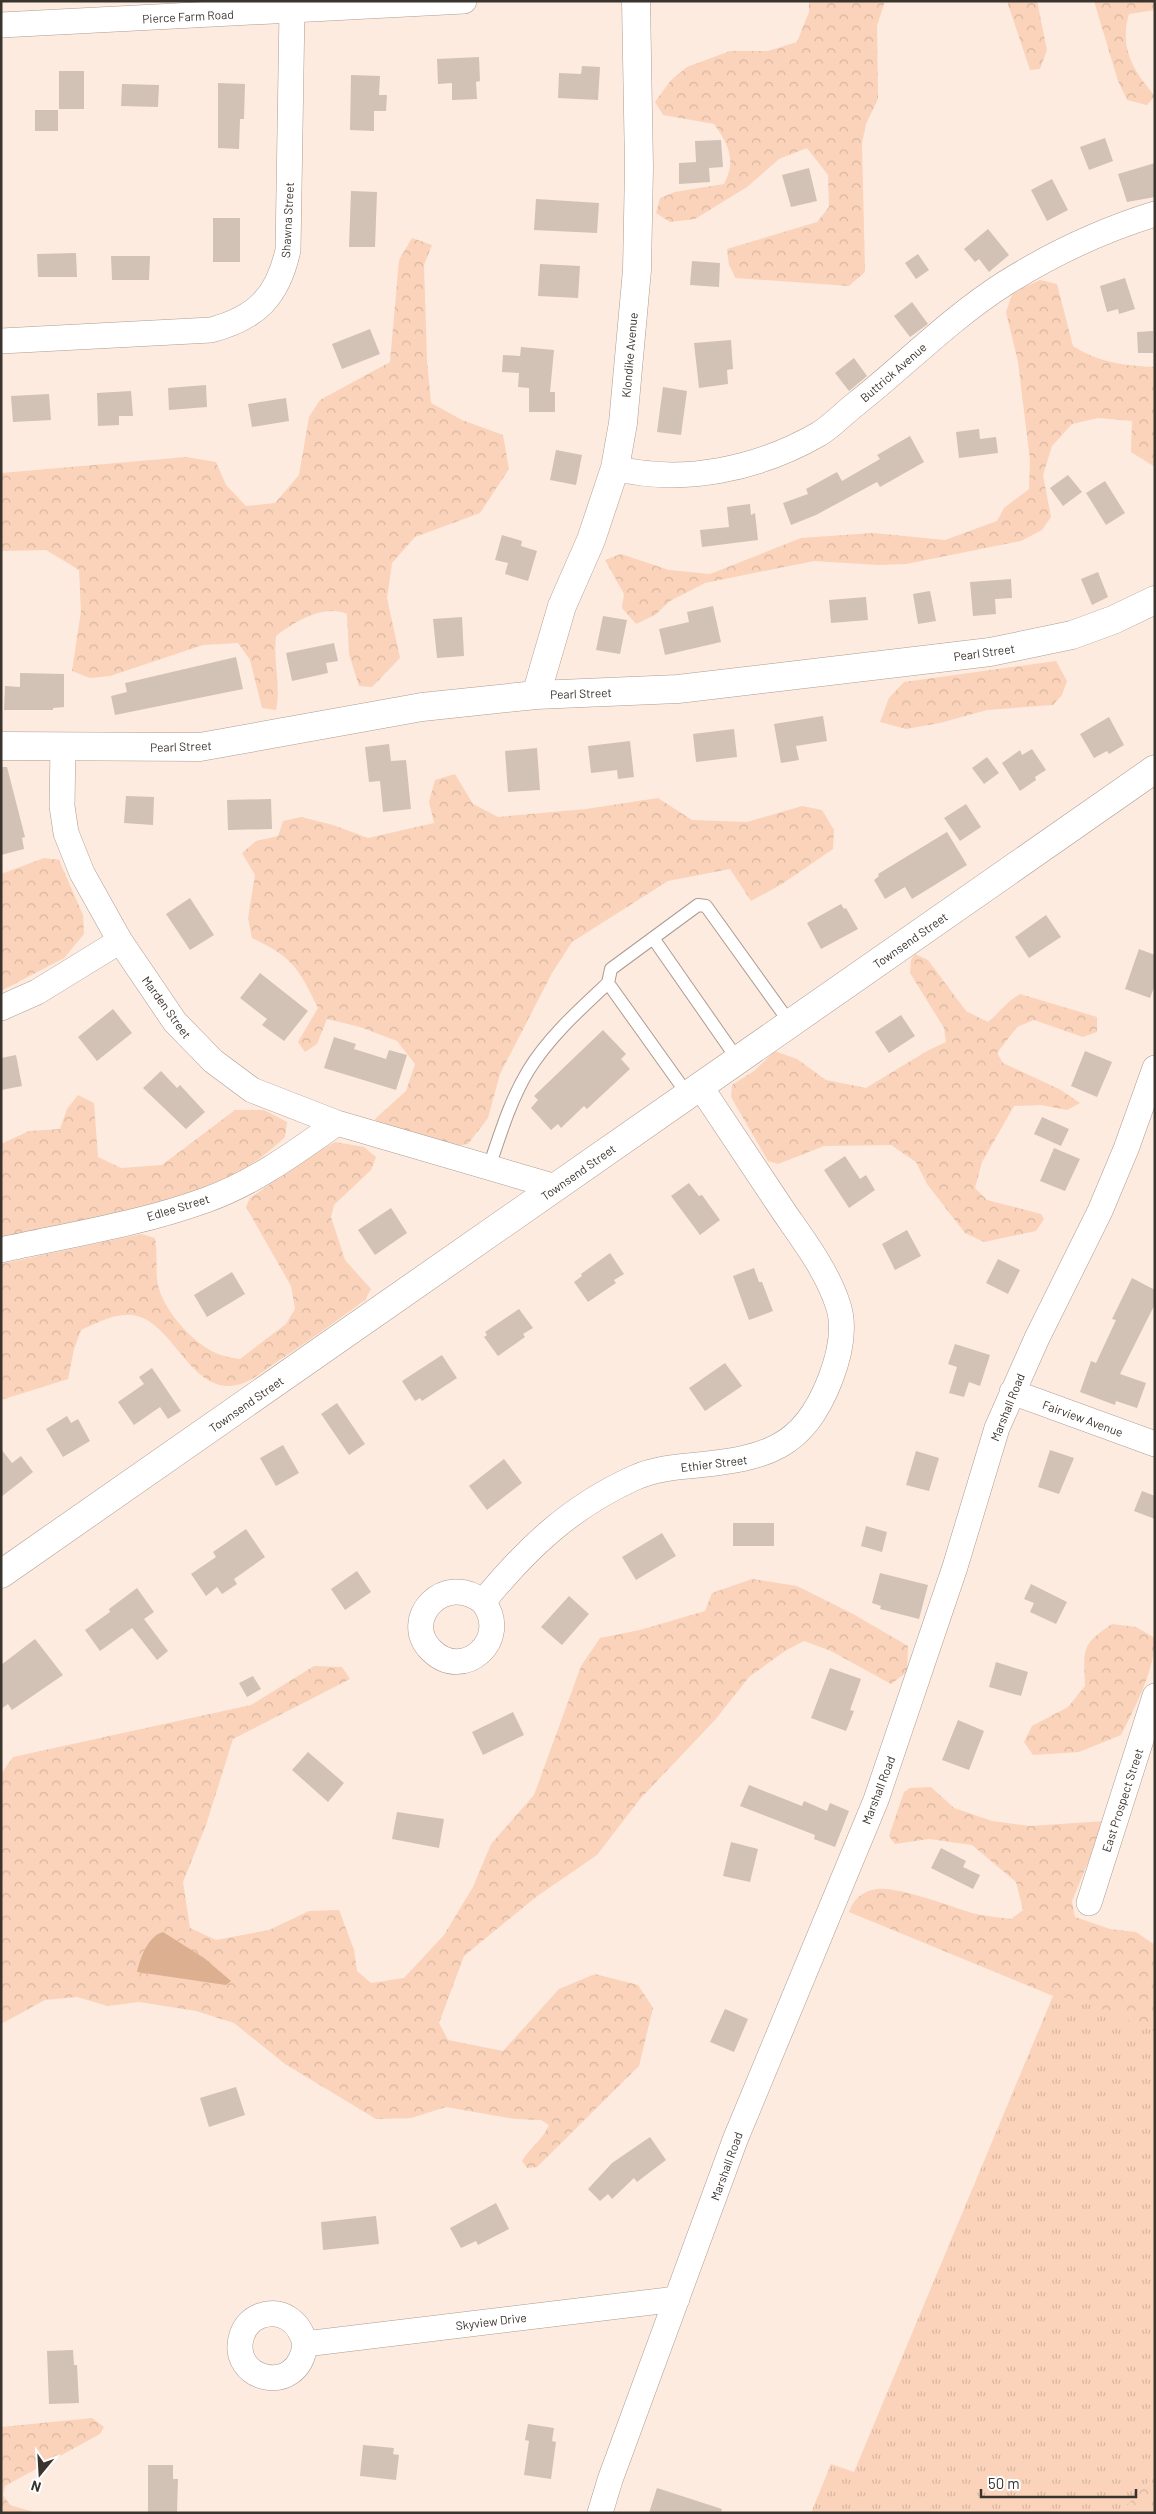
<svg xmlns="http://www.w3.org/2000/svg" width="1156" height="2514" font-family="Barlow,sans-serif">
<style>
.grass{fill:url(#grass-tufts)}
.forest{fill:url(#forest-crowns)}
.water{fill:#dcaf91}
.building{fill:#d2c1b5}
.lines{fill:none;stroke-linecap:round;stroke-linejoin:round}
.lane-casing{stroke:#ad9c91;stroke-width:14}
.street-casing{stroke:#ad9c91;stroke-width:26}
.secondary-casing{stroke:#ad9c91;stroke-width:29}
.lane{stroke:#fff;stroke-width:12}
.street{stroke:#fff;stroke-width:25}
.secondary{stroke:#fff;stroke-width:28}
.labels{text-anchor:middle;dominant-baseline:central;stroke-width:4.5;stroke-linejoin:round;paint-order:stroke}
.street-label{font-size:12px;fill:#3a342f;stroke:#fff}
</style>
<defs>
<pattern id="grass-tufts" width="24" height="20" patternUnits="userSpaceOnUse" patternTransform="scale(1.25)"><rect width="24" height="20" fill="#fad3ba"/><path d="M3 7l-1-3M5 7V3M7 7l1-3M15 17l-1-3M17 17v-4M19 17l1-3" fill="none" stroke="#d7b6a0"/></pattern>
<pattern id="forest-crowns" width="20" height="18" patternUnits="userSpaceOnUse" patternTransform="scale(1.25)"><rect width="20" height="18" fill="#fad3ba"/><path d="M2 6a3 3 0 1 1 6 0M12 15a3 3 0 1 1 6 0" fill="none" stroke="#d7b6a0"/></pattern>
</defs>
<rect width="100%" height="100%" fill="#fdebdf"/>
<path class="grass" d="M1080 1981 1155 2008V2475L1125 2507 1126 2513H811L831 2464 854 2472 1053 1996Z"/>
<path class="forest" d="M809 1H885L877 26 878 99 866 124 862 143 865 272 849 286 736 278 729 265 727 249 817 222 829 207 828 175 807 148 779 159 747 187 695 219 670 222 656 213 660 198 675 192 724 184C737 160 728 144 714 124L663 115 655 102 671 80 687 67 730 51H768L797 42 809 12Z
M1007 1H1037L1047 50 1040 69 1030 70Z
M1094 1H1155V10L1129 14C1119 47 1133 71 1155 96L1147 105 1127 100 1118 81Z
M412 238 432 245 424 265 427 361 431 403 462 420 503 435 509 469 480 513 415 537 392 563 387 598 400 658 372 687 359 686 349 654 347 614C324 604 294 622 276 636 273 661 281 685 276 710L262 708 250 660 238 643 203 645 110 676 90 678 72 671 81 611 79 570 46 550 1 551V473L186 457 216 462 226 485 246 506 275 503 299 475 309 417 320 400 390 362 399 260Z
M1040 280 1057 284 1073 346C1097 362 1126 366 1155 367V467L1131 452 1132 421 1098 418 1072 424 1052 446 1043 475 1051 517 1042 530 1021 541 906 564 878 565 814 561 705 583 670 601 655 615 636 624 622 608 624 594 605 560 621 554 669 570 710 574 801 538 873 533 945 540 997 521 1004 508 1029 489 1030 460 1018 362 1006 312 1013 292Z
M1056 661 1067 681 1062 695 1053 705 987 710 940 723 906 729 880 722 889 698 904 682Z
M455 774 473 804 498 817 586 809 658 798 692 820 747 822 802 806 822 810 834 830 833 849 782 884 751 901 730 869 668 881 572 942 552 973 500 1074 488 1118 468 1144 445 1148 383 1129 375 1119 406 1091 415 1064 397 1041 360 1027 327 1019 317 1044 305 1052 298 1042 318 1008C299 969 293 957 252 938L248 918 255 875 242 853 256 841 278 836 283 821 301 817 333 825 368 838 434 823 429 802 435 780Z
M44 858 59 860 83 915 84 934 64 958 1 991V874Z
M915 954 928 960 966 1011 988 1022C999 1013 1007 1001 1020 994L1097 1017V1032L1083 1037 1034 1020 1017 1027 997 1053 1003 1063 1059 1089 1080 1103 1067 1110 1041 1105 1014 1106 982 1162 975 1188 987 1200 1041 1214 1044 1219 1036 1231 984 1242 965 1233 927 1184 916 1162 891 1145 824 1146 778 1164 768 1161 731 1097 732 1085 754 1071 775 1051 797 1059 826 1080 866 1088 927 1051 946 1042 944 1028 910 973 911 960Z
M78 1095 94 1103 98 1157 121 1168 162 1165 235 1110H264L287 1122 285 1137C264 1157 233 1179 206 1190 143 1217 68 1226 1 1240V1144L29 1131 60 1129 67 1109Z
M335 1142 364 1147 376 1157 371 1170 334 1205 331 1217 345 1260 371 1289 365 1300C336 1321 306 1343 275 1363 266 1369 256 1378 246 1382 192 1405 176 1320 132 1315 114 1313 97 1323 81 1330L74 1349 68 1379 1 1400V1264L141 1234 155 1238C158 1254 155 1270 158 1285 164 1312 196 1347 221 1355 227 1357 234 1358 240 1359L286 1324 295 1309 291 1286 246 1207 250 1198 319 1151Z
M752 1579 797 1586 853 1614 908 1646 907 1672 891 1684 831 1651 804 1641 785 1651 749 1677 715 1720 640 1799 597 1855 536 1897 464 1956 439 2023 448 2040 503 2051 559 1989 595 1974 638 1985 653 2008 639 2066 537 2167 527 2168 522 2161C530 2148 543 2139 549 2125L541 2120 515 2119 446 2107 411 2118 376 2119 285 2064 234 2023 196 2011 139 2002 108 2006 77 1997 45 2000 1 2024V1774L13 1757 251 1705 314 1666 342 1667 350 1679 233 1739 206 1825 183 1882 190 1928 216 1940 269 1930 309 1911 339 1910 354 1950 357 1971 371 1983 404 1978 444 1935 473 1887 491 1844 534 1795 581 1666 600 1638 640 1630 705 1611 712 1593Z
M1112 1624 1136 1627 1155 1638C1155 1669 1135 1708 1121 1735L1079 1752 1033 1755 1024 1742 1032 1726 1068 1707 1085 1686C1084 1650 1080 1645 1112 1624Z
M931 1787 954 1808 992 1821 1030 1826 1105 1821 1072 1901 1075 1917 1110 1929 1136 1932 1155 1945V2032L1083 2001 1053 1996 849 1912C853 1899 863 1891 877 1889 900 1887 949 1906 972 1913 984 1916 998 1917 1011 1919L1023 1910 1016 1882 972 1845 929 1839 895 1844 889 1836 904 1792 910 1788Z
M92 2418 104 2427 100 2434 5 2486 3 2495 10 2505 37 2513H1V2427Z
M1155 2475V2513H1126L1124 2508Z"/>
<path class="water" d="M163 1932 204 1958 231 1981 226 1985 137 1972C140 1958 148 1936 163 1932Z"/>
<path class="building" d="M479 57 480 81 476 82 477 99 452 100V83L438 84 437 59Z
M582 66 600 67 598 100 558 98 559 73 581 74Z
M59 71H84V109H59Z
M351 75 380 76 379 95H387L386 111H374V131L350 130Z
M218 83 245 84 244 119H240L239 149 218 148Z
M122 84 159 85 158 107 121 106Z
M35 110H58V131H35Z
M1105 138 1113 161 1089 170 1080 147Z
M721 140 723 167 709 168 710 182 679 184V163L696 162 695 141Z
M1155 163V197L1127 202 1118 174Z
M809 168 817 201 791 207 782 175Z
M1052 179 1068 210 1047 221 1031 190Z
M351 191 377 192 375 247H349Z
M536 199 599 203 597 233 534 230Z
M213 218H240V262H213Z
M988 229 1009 255 989 272 979 259 975 262 964 249Z
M76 253 77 277H38L37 254Z
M918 254 929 270 916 279 905 263Z
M111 256H150L149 280H112Z
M692 261 720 263 719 287 690 285Z
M540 264 580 266 578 298 538 296Z
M1125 278 1135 309 1119 314 1118 309 1107 312 1100 286Z
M912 302 928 324 910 337 894 316Z
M370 329 380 354 342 369 332 344Z
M1153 331V353H1138L1137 332Z
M731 340 733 369 727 370 728 384 699 388 694 343Z
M521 347 554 350 550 392H555V412H529V388L518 387 519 373 502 372 503 355 520 356Z
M854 358 867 376 849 391 835 373Z
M206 385 207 407 169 410 168 388Z
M663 387 687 391 681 435 657 432Z
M131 391 133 416H119V425L98 426 97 393Z
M49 394 51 420 13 422 11 396Z
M286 398 289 421 252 427 248 404Z
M979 429 980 439 996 437 998 453 959 458 956 432Z
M910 436 924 462 880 487 877 482 816 515 791 525 783 503 808 494 806 489 837 472 842 481 880 459 877 455Z
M556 450 582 455 576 485 550 480Z
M1068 475 1082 492 1063 506 1050 488Z
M1105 481 1125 513 1106 525 1086 493Z
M750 504 751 515 755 513 758 540 702 547 700 530 729 527 727 507Z
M502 535 522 541 521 546 537 551 528 581 505 574 508 563 495 560Z
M1098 572 1108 597 1092 605 1081 579Z
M1011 579 1012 598 995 599 996 614 973 616 970 582Z
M930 591 936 621 918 624 913 594Z
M866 597 868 620 831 623 829 600Z
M713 606 721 642 665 655 659 629 689 622 687 612Z
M603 616 627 620 620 654 596 650Z
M462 617 464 656 437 658 433 619Z
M334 643 338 661 326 663 328 673 292 681 286 653Z
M236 657 243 689 115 715 111 696 127 692 125 683Z
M20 673 64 674V707L53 708V710H4L5 686 20 687Z
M823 716 827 741 796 746 799 760 781 763 774 724Z
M1109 717 1124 745 1109 754 1107 751 1094 758 1080 734Z
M734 729 737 757 696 762 693 734Z
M630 741 634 777 618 779 617 770 591 773 588 746Z
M389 744 391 761 406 760 411 809 383 812 380 781 369 782 365 747Z
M537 748 540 790 508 792 505 751Z
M1032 749 1046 770 1035 777 1036 780 1020 791 1002 763 1020 750 1022 755Z
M987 757 999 773 984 784 972 768Z
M1 767H7L25 837 22 838 24 849 1 855Z
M126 796 154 797 153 825 124 823Z
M271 799 272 829 228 830 227 800Z
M966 804 981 827 960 841 944 818Z
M947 832 967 865 912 899 905 887 885 899 874 880 879 876 878 874Z
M190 898 214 935 190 950 166 914Z
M841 904 844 909 846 908 858 929 821 949 807 923Z
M1046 915 1061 937 1029 958 1015 937Z
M1139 949 1155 955V985L1150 998 1125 989Z
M260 973 308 1011 284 1041 262 1025 267 1019 240 998Z
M113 1009 132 1033 97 1061 78 1037Z
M901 1015 915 1036 889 1053 875 1032Z
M603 1030 626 1054 621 1059 630 1069 587 1109 584 1106 561 1128 558 1124 551 1130 531 1108 538 1100 534 1096Z
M334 1037 356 1044 354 1049 386 1059 389 1050 407 1055 396 1090 324 1068Z
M1085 1051 1112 1062 1097 1097 1071 1086Z
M16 1055 22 1086 1 1090V1058Z
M161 1071 177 1088 180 1085 205 1112 186 1129 143 1088Z
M1042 1117 1069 1129 1061 1146 1034 1134Z
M1054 1148 1080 1159 1065 1191 1040 1181Z
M845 1156 860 1179 866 1175 875 1190 849 1208 824 1170Z
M689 1183 699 1196 702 1195 720 1220 700 1235 671 1196Z
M391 1208 407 1233 375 1255 358 1230Z
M907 1230 921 1256 895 1270 882 1244Z
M610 1253 624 1274 614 1280 616 1283 588 1302 574 1282 582 1276 581 1274Z
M998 1259 1020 1270 1008 1294 986 1283Z
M754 1268 759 1282H762L773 1311 749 1320 733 1276Z
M232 1272 245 1294 207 1317 194 1295Z
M1132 1278 1155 1290V1304L1120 1374 1146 1383 1137 1408 1116 1401 1115 1405 1080 1392 1091 1361 1096 1363 1116 1320 1112 1319Z
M519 1309 533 1328 523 1334 525 1337 498 1356 484 1337 487 1335 485 1332Z
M955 1344 990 1355 980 1386 969 1382 964 1397 949 1393 957 1367 948 1364Z
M442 1355 457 1378 422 1401 420 1398 415 1401 402 1381Z
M725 1363 742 1386 705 1411 689 1388Z
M152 1368 181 1411 168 1419 160 1407 134 1425 118 1402 144 1384 139 1377Z
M337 1403 365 1444 349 1455 321 1414Z
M67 1416 71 1423 78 1419 90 1441 63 1457 46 1429Z
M283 1445 299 1473 276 1486 260 1458Z
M1 1449 12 1463 21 1456 33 1472 1 1497Z
M1050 1450 1074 1458 1059 1494 1038 1487Z
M916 1451 939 1458 929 1491 906 1485Z
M504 1459 522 1483 487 1510 469 1486Z
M1142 1491 1155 1496V1519L1134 1511Z
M733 1523H774V1546H733Z
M866 1526 887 1532 882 1552 861 1546Z
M246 1529 265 1557 234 1579 237 1584 222 1594 217 1587 206 1596 191 1574 216 1557 213 1552Z
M662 1533 676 1556 636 1580 622 1557Z
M357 1571 371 1592 345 1610 331 1589Z
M880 1573 928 1585 919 1619 880 1609 881 1606 872 1603Z
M1031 1584 1067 1602 1056 1624 1030 1612 1034 1603 1024 1599Z
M137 1588 154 1612 144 1619 168 1651 157 1660 132 1628 100 1651 85 1630 110 1612 109 1609Z
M569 1596 589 1614 562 1645 541 1627Z
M35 1639 63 1675 12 1710 8 1704 1 1709V1665Z
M996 1662 1028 1672 1021 1696 989 1687Z
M830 1668 861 1679 850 1710 854 1711 846 1731 811 1718Z
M253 1676 261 1689 247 1697 239 1683Z
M513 1712 524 1735 483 1755 472 1732Z
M958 1720 984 1731 969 1770 942 1760Z
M308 1752 344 1783 328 1802 292 1770Z
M749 1785 802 1806 804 1801 827 1811 830 1803 849 1811 835 1847 814 1839 815 1835 740 1806Z
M397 1812 444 1819 439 1848 392 1839Z
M731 1842 758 1849 750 1882 723 1876Z
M941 1848 966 1861 963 1867 980 1875 973 1889 931 1868Z
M725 2009 748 2019 734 2052 710 2042Z
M236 2087 245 2115 209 2127 200 2098Z
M650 2137 666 2160 637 2182 634 2178 612 2199 608 2194 600 2201 588 2189 612 2163Z
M496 2203 509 2229 478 2245 476 2241 461 2248 450 2228Z
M376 2216 379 2244 323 2250 321 2222Z
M73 2350 74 2365H77L79 2403 49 2404 47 2351Z
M528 2424 554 2428 552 2441 556 2442 551 2479 524 2475 529 2441 525 2440Z
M363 2445 394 2448 393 2454 399 2455 396 2480 360 2476Z
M148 2465H173V2479H178L177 2513H148Z
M657 2488 722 2509 721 2513H649Z"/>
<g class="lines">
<g class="lane-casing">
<path id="lane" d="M653 938 738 1060
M688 1095 608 983 611 969 698 905 706 906 790 1023
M489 1167C500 1135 510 1101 528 1071 548 1038 579 1010 608 983"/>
</g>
<g class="street-casing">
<path id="street" d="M1 25 464 1
M1 341 211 330C257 318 278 296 288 250L292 10
M615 468C683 485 758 469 819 434 832 426 844 413 857 403 906 364 951 318 1004 284 1050 255 1103 230 1155 214
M63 746 62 806 66 833 82 873 120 941 175 1022 213 1061 252 1090 337 1123 556 1187
M1 1008 37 992 120 941
M1 1250C69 1235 140 1224 206 1200 254 1183 296 1152 337 1123
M1012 1392 1155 1444
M483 1602C445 1571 400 1619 431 1650 463 1683 512 1639 483 1602 526 1549 570 1507 634 1478 654 1469 675 1467 698 1465 765 1458 803 1449 830 1380 839 1357 846 1329 838 1305 827 1271 804 1241 784 1212 756 1170 728 1128 700 1086
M1089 1903 1155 1696
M305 2344C299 2399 227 2380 242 2335 245 2326 252 2319 260 2316 282 2308 300 2322 305 2344L677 2299
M600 2513 610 2480 735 2140 876 1800 955 1567 997 1428 1037 1338 1100 1211 1126 1149 1155 1068"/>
</g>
<g class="secondary-casing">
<path id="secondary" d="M536 695 562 606 591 540 615 468 623 423 637 270 639 167 636 1
M1 746 200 747 422 707 536 695 678 689 990 652 1072 635 1113 620 1155 600
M1 1574 1155 769"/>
</g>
<use href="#lane" class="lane"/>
<use href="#street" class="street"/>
<use href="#secondary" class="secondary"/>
</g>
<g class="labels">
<g class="street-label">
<text transform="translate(188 16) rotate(-3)">Pierce Farm Road</text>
<text transform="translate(287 220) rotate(-87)">Shawna Street</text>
<text transform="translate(629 355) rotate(-85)">Klondike Avenue</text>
<text transform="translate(893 372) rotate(-41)">Buttrick Avenue</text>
<text transform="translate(984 652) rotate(-8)">Pearl Street</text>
<text transform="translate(581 693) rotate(-2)">Pearl Street</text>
<text transform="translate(181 746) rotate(-2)">Pearl Street</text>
<text transform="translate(910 940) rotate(-35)">Townsend Street</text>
<text transform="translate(167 1007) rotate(54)">Marden Street</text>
<text transform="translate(578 1172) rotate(-35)">Townsend Street</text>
<text transform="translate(178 1207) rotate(-17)">Edlee Street</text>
<text transform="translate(246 1404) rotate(-35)">Townsend Street</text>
<text transform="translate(1007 1407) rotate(-68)">Marshall Road</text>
<text transform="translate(1083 1418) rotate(20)">Fairview Avenue</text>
<text transform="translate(714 1463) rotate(-7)">Ethier Street</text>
<text transform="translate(878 1790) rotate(-69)">Marshall Road</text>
<text transform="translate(1122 1800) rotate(-72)">East Prospect Street</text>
<text transform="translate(726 2166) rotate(-70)">Marshall Road</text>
<text transform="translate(491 2321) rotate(-7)">Skyview Drive</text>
</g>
</g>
<rect width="1156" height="2514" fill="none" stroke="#3a342f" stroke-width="5"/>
<g transform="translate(40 2474) rotate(198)" stroke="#ffffff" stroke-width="4" paint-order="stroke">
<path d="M0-4L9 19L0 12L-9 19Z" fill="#3a342f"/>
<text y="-8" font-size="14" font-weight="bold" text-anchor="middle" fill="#3a342f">N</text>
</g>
<path d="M981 2489v8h155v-8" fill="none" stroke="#3a342f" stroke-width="2.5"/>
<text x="988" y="2489" font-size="15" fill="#3a342f" stroke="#ffffff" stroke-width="4" paint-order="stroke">50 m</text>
</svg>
